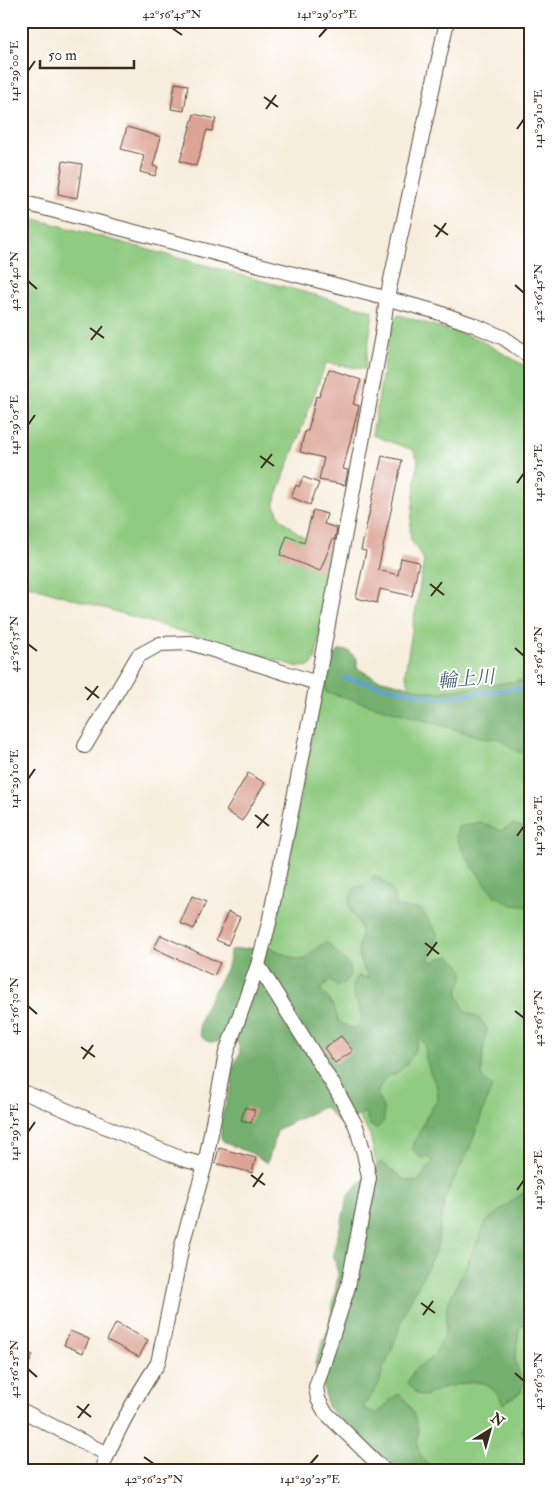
<svg xmlns="http://www.w3.org/2000/svg" width="552" height="1492" font-family="'IM FELL Double Pica','Noto Serif JP',serif">
<style>
.green{fill:#8fcb80;stroke:#657a4f}
.forest{fill:#73af6e;stroke:#576c46}
.lines{fill:none;stroke-linecap:round;stroke-linejoin:round}
.stream{stroke:#5da3d2;stroke-width:4}
.building{fill:#dca293}
.minor-casing{stroke:#57473a;stroke-width:16}
.minor{stroke:#fff;stroke-width:14}
.ticks{fill:none;stroke:#3b2a1e;stroke-width:2}
.labels{text-anchor:middle;dominant-baseline:central;stroke-width:4;stroke-linejoin:round;paint-order:stroke}
.water-label{font-size:19px;font-style:italic;fill:#4a606f;stroke:#fff}
.neatline{fill:none;stroke:#3b2a1e;stroke-width:2}
.ticks-label{font-size:12px;text-anchor:middle;fill:#3b2a1e}
</style>
<rect width="100%" height="100%" fill="#fff"/>
<filter id="ink" filterUnits="userSpaceOnUse"><feTurbulence type="fractalNoise" baseFrequency=".02" numOctaves="2"/><feDisplacementMap in="SourceGraphic" scale="10" xChannelSelector="R" yChannelSelector="G"/><feConvolveMatrix kernelMatrix="1 2 1 2 8 2 1 2 1" color-interpolation-filters="sRGB"/></filter>
<filter id="wash" filterUnits="userSpaceOnUse"><feTurbulence type="fractalNoise" baseFrequency=".0096" numOctaves="4" result="noise"/><feDisplacementMap in="SourceGraphic" scale="20" xChannelSelector="R" yChannelSelector="G"/><feGaussianBlur stdDeviation="1.12" result="paint"/><feColorMatrix in="noise" values="0 0 0 0 0 0 0 0 0 0 0 0 0 0 0 0 0 1.4 0 .05"/><feComposite in="paint" operator="in"/></filter>
<g filter="url(#wash)">
<rect width="100%" height="100%" fill="#f7eddc"/>
<path class="green" d="M21 215 373 311 365 369 326 363 274 503 280 518 299 534 336 554 315 660 310 666 299 667 21 583Z
M399 315 478 339 520 363 531 371V681L449 693 411 690 405 673 424 560 411 540 410 532 418 459 413 450 372 435 391 327 395 318Z
M323 680 472 718 531 725V1471H393L339 1416 378 1172 370 1135 267 967 274 937Z"/>
<path class="forest" d="M340 650 349 651 357 659V668L375 678 433 693 531 679V752C517 756 509 746 499 738L488 739 461 731 326 692C326 672 324 664 340 650Z
M479 822 489 825 501 831 514 824 527 829 531 836V907L512 905 494 895 471 865 462 849 456 836 458 827Z
M374 875C390 884 393 890 397 907L421 909 437 933V942L431 950 430 960 434 962 439 958 450 956C457 961 465 969 463 979 462 983 458 986 458 990 457 999 463 1006 467 1013 477 1015 482 1020 487 1029 485 1038 480 1070 483 1078 484 1081 488 1084 492 1086L470 1147 445 1198 436 1250 405 1311 393 1347 382 1372 379 1384 363 1408 376 1414C385 1409 389 1399 398 1394 407 1397 418 1421 418 1431 419 1438 416 1444 419 1451 421 1460 430 1465 437 1471H393L327 1407 323 1383 315 1363 330 1323 338 1274 333 1253 348 1197 354 1188 381 1162 405 1180 418 1182 433 1161 427 1156 420 1158 412 1148 427 1116 438 1099 437 1087 430 1072 426 1059 425 1045 419 1038C415 1051 409 1064 398 1072 395 1075 390 1074 387 1077 382 1080 379 1090 377 1095L384 1110V1121L376 1129 369 1124 365 1112 343 1125C334 1121 332 1112 324 1107L278 1129C273 1141 272 1152 267 1163L253 1154 225 1143 221 1138V1119L232 1085 233 1066 240 1053 238 1042C230 1041 213 1044 207 1041 182 1030 226 977 229 962 230 959 229 954 230 950L267 946 295 959 304 960 318 947 327 942 349 965 350 975 345 983 338 986 329 980 321 990 334 1007 339 1022 349 1027 356 1028 362 1020C361 1001 345 995 358 976L369 978C365 969 358 960 358 950 358 944 361 939 361 934 361 912 340 917 355 887L366 885Z
M531 1169V1315L519 1329 515 1360 523 1384 521 1392 503 1404 498 1394 485 1383 475 1382 459 1384 442 1388 425 1396 417 1394 407 1383 414 1370 434 1356 445 1334 447 1305 487 1221 525 1191Z
M531 1414V1443L526 1439 521 1429 526 1424Z"/>
<g class="lines">
<path class="stream" d="M344 678 438 698 531 687"/>
</g>
<g id="blocks">
<path class="building" d="M175 83 188 85 184 111 171 109Z
M194 114 216 119 212 131 207 130 196 166 180 161Z
M127 127 161 137 153 166 158 167 155 176 140 172 144 155 121 149Z
M63 161 82 164 77 198 58 194Z
M329 369 361 380 353 404 359 406 343 469 348 470 345 485 319 480 324 458 300 452 305 431H308L316 396 319 397Z
M382 456 402 460 378 570 398 575 401 558 419 562 412 596 380 589 377 603 356 598 366 551 361 550Z
M303 477 319 483 310 505 291 497 296 485 299 487Z
M313 510 327 514 324 524 337 528 335 540 333 539 320 571 280 555 287 536 304 543Z
M248 773 265 783 242 821 226 811Z
M192 896 206 902 194 929 180 923Z
M228 912 240 917 228 945 216 940Z
M161 935 220 963 214 976 154 948Z
M341 1036 353 1051 335 1063 324 1048Z
M245 1107 255 1110 251 1123 241 1120Z
M219 1148 256 1158 252 1173 215 1163Z
M116 1323 148 1340 139 1357 107 1340Z
M70 1331 89 1339 83 1353 64 1345Z
M21 1350 33 1355 21 1382Z"/>
</g>
</g>
<g filter="url(#ink)">
<use href="#blocks" fill-opacity="0" stroke="#57473a" stroke-width="1"/>
<g class="lines">
<g class="minor-casing">
<path id="minor" d="M21 202 434 311 474 325 504 338 531 357
M85 746 138 656 160 644 191 643 317 683
M258 965 337 1091 356 1126 364 1153 369 1178 348 1287 316 1387 318 1399 325 1412 385 1471
M21 1091 182 1159 205 1165
M21 1410 107 1454
M101 1471C114 1435 137 1395 158 1363L183 1241 205 1165 226 1053 258 965 269 923 317 683 382 335 387 298 447 21"/>
</g>
<use href="#minor" class="minor"/>
</g>
</g>
<path class="ticks" d="M172 28 182 35M319 37 327 28M28 71 35 61M264 97 278 107M266 109 276 95M517 129 524 119M434 225 448 235M436 237 446 223M28 281 37 289M515 285 524 293M90 328 104 338M91 340 102 326M28 425 35 415M260 456 274 466M261 468 272 454M517 483 524 473M430 584 444 595M431 596 442 582M28 644 37 651M515 648 524 656M85 687 99 698M87 700 98 686M28 779 35 769M255 815 269 826M257 828 268 814M517 836 524 826M425 943 439 954M427 956 437 942M28 1006 37 1014M515 1011 524 1018M81 1047 95 1057M83 1059 93 1045M28 1132 35 1122M251 1175 265 1185M253 1187 263 1173M517 1190 524 1180M421 1303 435 1313M423 1315 433 1301M28 1369 37 1377M515 1373 524 1381M77 1406 91 1417M78 1418 89 1404M144 1457 154 1464M310 1464 318 1455"/>
<g class="labels">
<g class="water-label">
<text transform="translate(466 679) rotate(-5)">輪上川</text>
</g>
</g>
<rect width="552" height="1492" fill="none" stroke="#fff" stroke-width="55"/>
<g transform="translate(490 1430) rotate(37)" stroke="#ffffff" stroke-width="4" paint-order="stroke">
<path d="M0-4L9 19L0 12L-9 19Z" fill="#3b2a1e"/>
<text y="-8" font-size="14" font-weight="bold" text-anchor="middle" fill="#3b2a1e">N</text>
</g>
<path d="M40 60v8h94v-8" fill="none" stroke="#3b2a1e" stroke-width="2.5"/>
<text x="48" y="60" font-size="15" fill="#3b2a1e" stroke="#ffffff" stroke-width="4" paint-order="stroke">50 m</text>
<rect x="28" y="28" width="496" height="1436" class="neatline"/>
<g class="ticks-label">
<text x="172" y="18">42°56'45"N</text>
<text x="327" y="18">141°29'05"E</text>
<text transform="translate(14 71) rotate(-90)" y="4">141°29'00"E</text>
<text transform="translate(538 119) rotate(-90)" y="4">141°29'10"E</text>
<text transform="translate(14 281) rotate(-90)" y="4">42°56'40"N</text>
<text transform="translate(538 293) rotate(-90)" y="4">42°56'45"N</text>
<text transform="translate(14 425) rotate(-90)" y="4">141°29'05"E</text>
<text transform="translate(538 473) rotate(-90)" y="4">141°29'15"E</text>
<text transform="translate(14 644) rotate(-90)" y="4">42°56'35"N</text>
<text transform="translate(538 656) rotate(-90)" y="4">42°56'40"N</text>
<text transform="translate(14 779) rotate(-90)" y="4">141°29'10"E</text>
<text transform="translate(538 826) rotate(-90)" y="4">141°29'20"E</text>
<text transform="translate(14 1006) rotate(-90)" y="4">42°56'30"N</text>
<text transform="translate(538 1018) rotate(-90)" y="4">42°56'35"N</text>
<text transform="translate(14 1132) rotate(-90)" y="4">141°29'15"E</text>
<text transform="translate(538 1180) rotate(-90)" y="4">141°29'25"E</text>
<text transform="translate(14 1369) rotate(-90)" y="4">42°56'25"N</text>
<text transform="translate(538 1381) rotate(-90)" y="4">42°56'30"N</text>
<text x="154" y="1483">42°56'25"N</text>
<text x="310" y="1483">141°29'25"E</text>
</g>
</svg>
